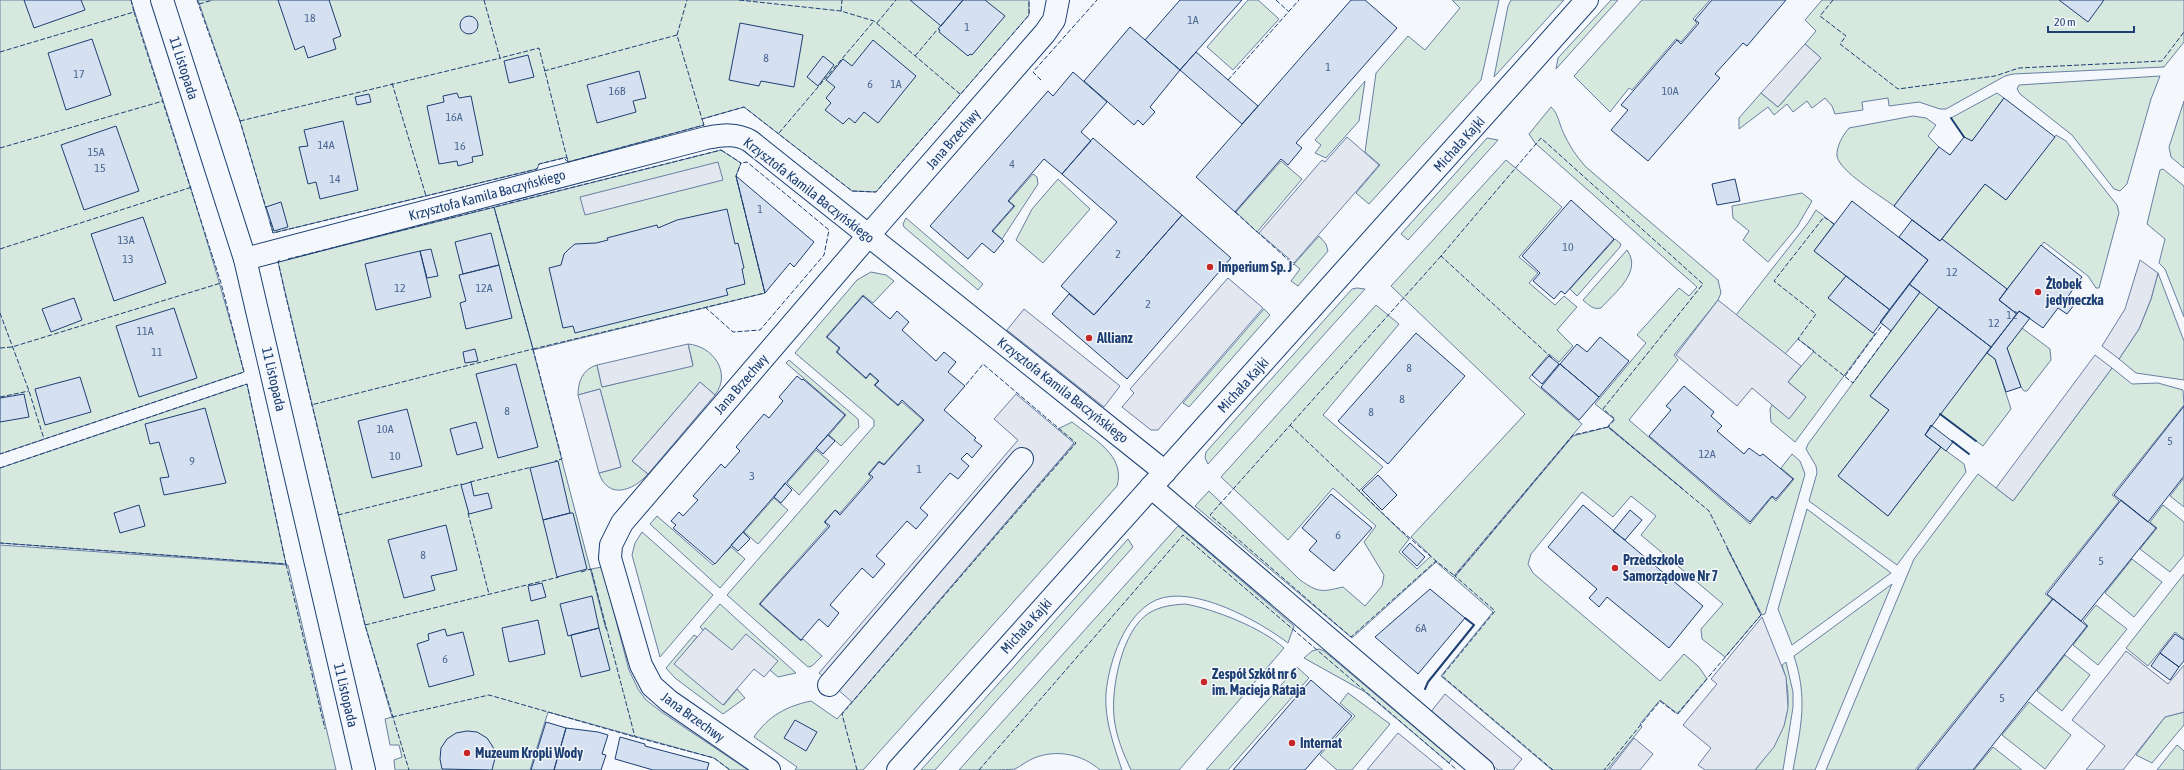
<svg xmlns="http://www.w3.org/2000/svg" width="2184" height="770" font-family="'Asap Condensed',sans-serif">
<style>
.green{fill:#d7e8df;stroke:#687fa3}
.parking{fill:#e3e8f0;stroke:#687fa3}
.building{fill:#d5e0f0;stroke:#1d3f73}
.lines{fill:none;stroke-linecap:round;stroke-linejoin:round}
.minor-casing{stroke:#1d3f73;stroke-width:24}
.tertiary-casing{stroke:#1d3f73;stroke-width:24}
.minor{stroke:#f4f7fb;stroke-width:22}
.tertiary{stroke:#f4f7fb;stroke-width:22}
.fence{stroke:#1d3f73;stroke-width:1;stroke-dasharray:5 2;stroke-linecap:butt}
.wall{stroke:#1d3f73;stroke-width:2}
.poi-dot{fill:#c62828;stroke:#f4f7fb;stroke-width:1.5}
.labels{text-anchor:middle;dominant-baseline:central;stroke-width:3;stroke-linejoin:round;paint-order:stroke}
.number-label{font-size:12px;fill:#4b6792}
.street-label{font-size:14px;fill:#1d3f73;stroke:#f4f7fb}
.poi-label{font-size:14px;font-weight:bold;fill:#1d3f73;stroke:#f4f7fb;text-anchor:start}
</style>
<rect width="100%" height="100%" fill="#f4f7fb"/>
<path class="green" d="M0 0H131C170 123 211 246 244 372L0 454Z
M198 0H1029V15L876 192 852 191 744 107 702 119 704 125 568 162 567 157 539 164 537 169 273 233 240 121Z
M1248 0H1258L1279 19 1233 70 1207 47Z
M1452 0H1499L1481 80 1369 204 1356 193 1380 165 1365 152 1376 73 1408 36 1425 50 1460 8Z
M1511 0H1564L1494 77 1508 6Z
M1611 0H1618L1556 69 1558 58Z
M1642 0H1710L1693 19 1697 23 1681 42 1676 39 1632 90 1629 88 1610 112 1574 76Z
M1822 0H2184V42L2164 67 2013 74 2005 76 1946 109H1940L1919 102 1889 106 1888 98 1862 102 1863 110 1835 114 1832 106 1825 98 1812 108 1807 101 1793 112 1787 104 1774 115 1768 107 1739 129V118L1761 93 1778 107 1821 58 1805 44 1816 31 1805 20Z
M2160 76 2151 99 2127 184 2120 191 2114 189 2072 135 2020 94 2017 89 2019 85Z
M1365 81 1359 121 1326 158 1315 153 1321 145 1315 140Z
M1997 93 2004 98 1972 141 1964 137 1951 118Z
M2184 101V168L2171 157 2169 147Z
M1551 107C1558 113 1559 123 1563 132 1569 145 1576 156 1586 167L1718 280 1721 293 1718 300 1674 355 1678 360 1629 420 1750 524 1772 497 1776 501 1794 479 1781 468 1792 454 1800 461 1805 474 1765 614 1762 615 1727 548 1761 615 1725 657 1702 639 1701 629 1723 604 1641 535 1656 516 1631 496 1613 517 1582 492 1531 554 1528 564 1533 573 1660 681 1684 654 1699 667 1707 679 1678 714 1660 700 1640 724 1642 727 1607 770H1552L1441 676 1493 612 1454 578 1573 436 1608 427 1684 490 1608 426 1614 419 1595 404 1646 343 1637 335 1679 288 1689 296 1697 287 1535 143 1529 134Z
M1913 116 1926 118 1936 125 1928 136 1939 147 1894 206C1881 196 1839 171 1837 156 1836 147 1843 135 1849 128Z
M2056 135 2066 141 2117 205 2119 213 2099 288H2096L2088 276 2044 242 2007 289 1942 239 1985 184 2006 200Z
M1487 138 1498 140 1408 240 1401 234Z
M721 150 741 163 736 176 765 293 533 350 606 629 591 569 602 567 629 670 638 689 646 700 663 713 748 770H730L714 758 548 712 530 770H395L394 760 402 757 399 745H390L385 719 392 717 365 625 278 262Z
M1506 160 1562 207 1519 257 1538 273 1529 283 1555 305 1564 296 1577 307 1557 330 1573 346 1559 362 1549 354 1529 378 1582 424 1453 577 1436 562 1352 638 1195 506 1209 491 1300 580C1319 593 1321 592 1343 587L1365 606 1382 586 1384 575 1364 542 1376 526 1333 488 1288 540 1221 477 1376 305 1399 324 1323 415 1383 467 1359 491 1409 539 1399 552 1417 569 1431 556 1411 537 1525 414 1391 286Z
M1281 161 1302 179 1257 232 1236 212Z
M2163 169 2184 186V317L2165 269 2159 263 2165 239 2147 224 2160 170Z
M1033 174 1037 177 1038 184 1002 239 993 231 1015 206 1009 201Z
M1058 179 1090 209 1043 263 1016 240 1032 209Z
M1802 193 1812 201 1797 227 1768 262 1743 240 1749 231 1733 218 1732 206Z
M1816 210 1834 224 1814 251 1846 276 1828 298 1875 334 1795 442 1771 422 1770 409 1772 405 1789 418 1806 397 1788 382 1814 351 1798 339 1785 354 1736 315 1808 223Z
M906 218 983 284 978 290 904 227 903 224Z
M1319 236 1326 244 1328 251 1298 286 1291 281 1300 269 1294 264Z
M1615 239 1621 244 1620 247 1577 296 1570 289Z
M1627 250C1643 272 1614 293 1601 308 1593 310 1589 305 1583 300Z
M871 272 886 275 894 281 873 303 863 295 826 337 839 348 836 352 866 379 870 374 878 381 874 385 898 406 902 402 923 420 884 464 879 461 868 474 871 477 840 513 835 510 824 522 828 526 759 604 801 641 803 639 822 656 812 666 808 667 727 595 874 426V420L795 353 857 280Z
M2158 273 2184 341V380L2136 373 2119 359 2139 329 2151 299Z
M1357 288 1365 289 1208 464 1205 458 1206 452 1352 289Z
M1920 292 1939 307 1870 396 1889 410 1838 476 1888 516 1941 447 1964 464 1966 472 1897 565 1809 501 1817 473 1816 466 1806 449 1808 444Z
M1264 309 1270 315 1189 407 1183 403Z
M2022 328 2050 349 2051 360 2027 391H2024L2021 387 2007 348Z
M688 344C713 346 732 373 715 395L700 382 632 461 648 474C633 491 608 500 599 473L621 467 600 389 578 395C578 381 583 369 597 365L602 387 693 365Z
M1987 353 1995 359 2011 409 1983 446 1940 414Z
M789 360 858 419 859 427 841 446 829 435 846 415 786 363Z
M2112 368 2132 384 2158 383 2183 390 2184 405 2112 495 2119 501 2045 594 2052 599 1915 770H1826L1914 559 1978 474 2013 501Z
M247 384 286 564 0 543V468Z
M1072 422C1093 439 1126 455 1117 486L863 770H795L797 767 754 737C768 716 787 706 811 701L837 719 1074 444 1058 429Z
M816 450 829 461 799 495 787 483Z
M2184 478V507L2170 496Z
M774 498 788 510 758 544 744 532Z
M2163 505 2184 522V555L2170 572 2140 549 2157 528 2150 522Z
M1807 509 1891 573 1792 645 1778 609Z
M657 516 713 565 731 547 745 559 720 588 650 524Z
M1178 526 1294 626 1288 643C1259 621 1193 584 1156 600 1125 614 1109 661 1106 693 1104 719 1114 746 1122 770H1100C1082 754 1057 749 1034 758 1027 761 1021 766 1015 769 1010 770 969 770 959 770Z
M642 532 713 595 660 657 632 555 635 543Z
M1128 539 1133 547 935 770H921Z
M0 545 288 565 336 770H0Z
M2132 559 2162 582 2134 617 2105 593Z
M2184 574V639L2175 632 2148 666 2126 648Z
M1892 584 1815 770H1793C1801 726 1808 699 1794 656Z
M720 604 796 673 778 677 770 670 777 661 746 635 732 651 705 628 703 630 700 627Z
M1185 604C1214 609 1262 628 1284 648L1179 770H1131C1123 753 1116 736 1114 717 1111 688 1122 630 1149 613 1161 606 1172 605 1185 604Z
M2096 605 2127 629 2098 665 2073 645 2088 626 2083 621Z
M694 635 697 637 675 664 724 705 737 689 745 698 723 714 675 678 666 668Z
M1319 649 1324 651 1452 759 1449 763 1365 692 1304 658 1312 651Z
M2065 655 2090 675 2062 711 2037 691Z
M1786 662 1793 692V707L1783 770H1755C1783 736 1797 710 1782 665Z
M1297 667 1309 678 1228 770H1206Z
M1348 693 1390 724 1352 770H1337L1320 755 1355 716 1340 703Z
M2029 702 2071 735 2045 769 2002 735Z
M2184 712V725L2152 763 2136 755 2165 717Z
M2177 745 2184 751V770H2157Z
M1993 747 2022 770H1974Z"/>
<path class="parking" d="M1805 44 1821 58 1778 107 1761 93Z
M1347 137 1379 165 1294 263 1259 233 1322 160 1325 162Z
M718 162 723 180 585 215 580 197Z
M2140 260 2158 273 2151 299 2139 329 2119 359 2102 346 2125 309Z
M1228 278 1263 308 1158 430H1151L1122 407 1134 393 1130 389Z
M1718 300 1801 366 1788 382 1806 397 1789 419 1752 388 1737 406 1676 355Z
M1024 309 1120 386 1104 407 1007 330Z
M688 344 693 366 602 387 597 365Z
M2095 355 2112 368 2013 501 1996 488Z
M700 382 715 395 648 474 632 461Z
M600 389 621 467 599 473 578 395Z
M1016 394 1074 443 852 702 819 673 1018 440 994 419Z
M1762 617 1786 677 1788 708 1784 726 1774 747 1755 770H1705L1698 765 1711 748 1683 725 1717 684 1711 679Z
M705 628 732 650 746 634 778 661 764 677 754 669 723 705 674 664Z
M2126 651 2168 684 2184 665V712L2165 717 2123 770H2086L2105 746 2072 720Z
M1445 694 1522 759 1513 770H1498L1430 713Z
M1398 733 1443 770H1367Z
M1634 738 1653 754 1640 770H1609Z"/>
<path class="building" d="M24 0H81L85 10 34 28Z
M278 0H329L341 36 333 39 336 49 308 58 304 46 295 50Z
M910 0H963L941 26Z
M963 0H985L1005 16 972 55 970 54 968 56 939 32 940 30 938 29Z
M1180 0H1242L1180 70 1145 40Z
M1351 0H1365L1397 28 1296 143 1302 148 1288 165 1281 159 1235 212 1196 177Z
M1712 0H1786L1747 46 1743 43 1715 74 1720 78 1648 161 1611 130 1628 110 1621 105 1677 40 1681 44 1699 23 1695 20Z
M2059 0H2104L2088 22Z
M460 25a9 9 0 1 1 18 0a9 9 0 1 1-18 0Z
M740 23 803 35 794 87 761 81 759 86 729 80Z
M1130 27 1180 70 1150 107 1155 112 1143 125 1138 120 1134 125 1084 81Z
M92 39 111 95 66 110 48 53Z
M873 40 916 76 878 123 864 112 855 123 849 118 843 124 825 110 831 103 826 98 835 87 826 80 843 59 852 66Z
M1196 52 1258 106 1242 124 1180 70Z
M528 55 534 77 509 83 504 61Z
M823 56 834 65 818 86 807 77Z
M639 71 646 98 633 101 636 112 597 123 587 85Z
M1073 72 1107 102 1081 132 1091 141 1062 174 1044 159 1008 201 1014 206 992 231 1004 241 994 253 982 243 968 259 930 226 1048 91 1053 96Z
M457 93 459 98 471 96 483 155 472 157 473 162 458 166 457 161 439 164 427 106 444 102 443 96Z
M369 94 371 102 357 105 355 97Z
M2004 98 2055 137 2006 200 1985 184 1940 241 1894 206 1939 147 1950 155 1964 137 1972 141Z
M343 121 358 190 320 199 316 182 308 184 299 147 308 146 304 130Z
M116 126 139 191 84 210 61 145Z
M1093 138 1182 215 1094 315 1061 286 1117 222 1062 174Z
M736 176 814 242 794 267 790 263 765 293Z
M1735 179 1740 201 1717 205 1712 184Z
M1571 200 1614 239 1565 294 1561 291 1554 299 1533 281 1540 273 1522 256Z
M1852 201 1928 260 1890 310 1814 251Z
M281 202 288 227 274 231 266 207Z
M727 209 735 244 738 243 744 268 742 269 745 284 726 289 728 295 575 333 573 326 563 328 549 268 561 265 564 254 569 249 575 244 596 243 608 240 607 238 657 225 658 228 677 220Z
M1182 215 1231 258 1127 379 1052 314 1069 294 1094 315Z
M143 217 166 283 114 301 91 234Z
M1912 220 1940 241 1942 239 2007 289 1999 300 2017 314 1991 347 1909 284 1928 260 1899 237Z
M491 233 499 265 463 274 455 242Z
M2041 245 2082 277 2066 299 2074 305 2067 314 2058 308 2043 328 2019 311 2017 314 1999 300Z
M431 249 438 276 427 278 420 251Z
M420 251 431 297 376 310 365 264Z
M499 265 512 318 466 329 460 303 466 301 459 275Z
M1846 276 1890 310 1873 333 1828 298Z
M1909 284 1920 292 1891 331 1880 322Z
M863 296 890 319 897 311 909 322 902 330 936 361 944 352 956 362 948 372 965 386 944 410 976 438 974 440 982 446 972 458 967 453 961 459 969 466 958 479 950 473 920 508 928 515 916 529 907 521 876 556 885 564 873 578 862 568 830 605 839 613 828 627 819 619 801 640 760 604 830 526 825 522 835 510 840 515 873 477 869 474 879 462 884 465 924 420 902 400 898 405 875 385 879 381 870 373 866 378 837 352 840 348 827 337Z
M74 298 82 320 51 332 42 309Z
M1939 307 1991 347 1925 435 1941 447 1888 516 1838 476 1889 410 1870 396Z
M174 308 197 378 139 397 116 326Z
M2019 311 2030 318 2007 348 2021 387 2006 392 1995 359 1987 353Z
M1416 333 1465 376 1388 464 1338 421Z
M1600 337 1629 361 1599 397 1560 364 1577 344 1587 352Z
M475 349 478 361 465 363 463 352Z
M1549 356 1559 364 1542 384 1532 375Z
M516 364 538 447 498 458 476 374Z
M1560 364 1599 397 1579 420 1541 387Z
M797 376 802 380 803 379 845 415 715 564 673 528 676 525 671 521 679 512 683 516 698 500 693 496 721 464 725 468 740 451 736 447 764 414 769 418 783 401 779 397Z
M80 377 91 412 45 425 35 389Z
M1684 386 1714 412 1711 416 1722 426 1717 431 1744 454 1749 448 1760 456 1763 454 1793 479 1776 499 1772 496 1750 522 1649 436 1671 410 1666 406Z
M24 394 29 417 0 422V398Z
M2184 406V476L2148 522 2114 495Z
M205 408 226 483 164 495 160 478 169 477 159 442 150 444 145 424Z
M407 409 422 466 372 478 358 421Z
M476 422 483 448 457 455 450 429Z
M1931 425 1953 442 1946 451 1925 435Z
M828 435 835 441 823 454 816 448Z
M558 461 570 513 543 520 530 468Z
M1378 475 1397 495 1382 510 1362 490Z
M471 482 474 496 488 493 492 508 469 514 461 485Z
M785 483 792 490 781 503 774 497Z
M1331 494 1372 528 1334 571 1309 550 1317 541 1302 528Z
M2121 500 2156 528 2081 621 2047 594Z
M139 505 145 526 120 533 114 513Z
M1583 505 1703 606 1669 648 1607 597 1599 607 1589 598 1597 589 1548 547Z
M1630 510 1642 520 1625 540 1613 531Z
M570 513H573L587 569 557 577 543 520Z
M446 525 457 570 431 576 435 590 404 598 388 540Z
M743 532 750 539 738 551 731 545Z
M1410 543 1425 557 1417 566 1402 552Z
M542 583 546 597 531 601 528 586Z
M1430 589 1465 618 1418 674 1375 637Z
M592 596 599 628 568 636 560 604Z
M2053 599 2087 626 1973 770H1917Z
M538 620 545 654 509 662 502 628Z
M599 628 610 670 581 677 571 635Z
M445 629 447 636 463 632 474 675 429 687 417 644 429 640 428 634Z
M2175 634 2184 640V661L2179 667 2160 653Z
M2160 653 2179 667 2170 680 2151 666Z
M1311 680 1352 716 1305 770H1233Z
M795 720 817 732 806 751 784 738Z
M546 722 566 728 554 770H531Z
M566 728 598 732 608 735 602 754 606 755 601 770H554Z
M467 731 477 732 487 738 493 747 495 758 492 770 442 769 440 759 441 748 447 739 456 733Z
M620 737 645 744V746L709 763 707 770H653L615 759Z"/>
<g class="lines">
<g class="minor-casing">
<path id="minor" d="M245 259 706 138C723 135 736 133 750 141L1165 472
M1151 487 1483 770
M829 685 1022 459
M769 770 669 701 652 686 641 665 610 558 611 545 622 523 868 236 1045 33 1054 20 1058 0"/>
</g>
<g class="tertiary-casing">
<path id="tertiary" d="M162 0 245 259 364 770
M898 770 1587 0"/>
</g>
<use href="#minor" class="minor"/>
<use href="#tertiary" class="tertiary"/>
<path class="fence" d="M131 0 134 12
M197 0 240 121 266 208
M484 0 500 58 539 48 568 162 704 125 702 119 744 107 852 191 876 192 1029 15V0
M739 0 841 11 874 21 960 94
M1276 0 1289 12
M1833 0 1820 16 1846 36 1840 44 1898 89 1995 76 2019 68 2162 61 2184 32
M199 4 213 0
M841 11 842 0
M877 23 896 0
M677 35 687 0
M0 52 134 12 221 283 244 372 0 454
M915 56 937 30
M544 71 677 35 702 119
M1041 80 1033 72 1097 0
M1228 80 1299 0
M392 83 426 196
M240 121 501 58
M779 133 874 21
M0 148 163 101
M721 150 741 163 736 176 765 293 533 349 494 207Z
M1235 212 1294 265
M270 222 273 233 537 169 539 164 564 158 568 162
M1834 224 1824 217 1774 281 1816 314 1798 339 1853 383 1891 331
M0 249 192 187
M1441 256 1210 515 1351 637 1436 561 1455 576
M288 259 494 207 533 349 311 405
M280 261H278L285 293 365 625 409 770
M705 307 733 332 760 330 824 255 829 230 747 162 741 163
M0 313 29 391 44 439
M0 348 12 347 221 283
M533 349 562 459 555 461
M1552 358 1441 256 1541 138 1703 284 1603 409 1615 419 1608 427
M1845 376 1883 324
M0 397 29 391
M1290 425 1396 526 1436 561
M0 468 247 384 286 564 0 543
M470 482 532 467
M468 513 489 594
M338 515 462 484
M286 564 325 729
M581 572 591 569 635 737 714 758 730 770
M365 625 559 577
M392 717 489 695 635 737
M857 770 842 714 1076 443 983 364 965 386
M979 770 1183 535 1457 770
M1553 770 1442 676 1495 611 1455 576 1573 435 1608 427 1709 511 1761 615 1677 714 1660 701 1604 770"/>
<path class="wall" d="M1951 118 1964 137
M1940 414 1976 441
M1952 441 1969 454
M1425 689 1428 682 1474 625 1465 618"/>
</g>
<g class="poi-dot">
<circle cx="1210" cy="267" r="4"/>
<circle cx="2038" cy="292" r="4"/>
<circle cx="1089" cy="338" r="4"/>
<circle cx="1615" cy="568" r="4"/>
<circle cx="1204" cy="682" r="4"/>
<circle cx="1292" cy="743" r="4"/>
<circle cx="467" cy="753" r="4"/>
</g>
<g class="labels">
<g class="number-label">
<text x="310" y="18">18</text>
<text x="1193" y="20">1A</text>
<text x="967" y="27">1</text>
<text x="766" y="58">8</text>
<text x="1328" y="67">1</text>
<text x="79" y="74">17</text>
<text x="870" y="84">6</text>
<text x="896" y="84">1A</text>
<text x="617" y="91">16B</text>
<text x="1670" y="91">10A</text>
<text x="454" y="117">16A</text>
<text x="326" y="145">14A</text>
<text x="460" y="146">16</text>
<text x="96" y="152">15A</text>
<text x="1012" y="164">4</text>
<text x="100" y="168">15</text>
<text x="335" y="179">14</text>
<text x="760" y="209">1</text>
<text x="126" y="240">13A</text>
<text x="1568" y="247">10</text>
<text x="1118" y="254">2</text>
<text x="128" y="259">13</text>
<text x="1952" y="272">12</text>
<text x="400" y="288">12</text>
<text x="484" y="288">12A</text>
<text x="1148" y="304">2</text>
<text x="2012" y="315">12</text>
<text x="1994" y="323">12</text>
<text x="145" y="331">11A</text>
<text x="157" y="352">11</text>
<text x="1409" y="368">8</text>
<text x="1402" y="399">8</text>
<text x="507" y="411">8</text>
<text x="1371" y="412">8</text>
<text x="385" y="429">10A</text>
<text x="2170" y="441">5</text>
<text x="1707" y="454">12A</text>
<text x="395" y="456">10</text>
<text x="192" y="461">9</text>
<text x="919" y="469">1</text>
<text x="752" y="476">3</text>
<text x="1338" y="535">6</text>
<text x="423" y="555">8</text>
<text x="2101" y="561">5</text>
<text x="1421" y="628">6A</text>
<text x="445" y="659">6</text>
<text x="2002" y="698">5</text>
</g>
<g class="street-label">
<text transform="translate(184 68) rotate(72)">11 Listopada</text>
<text transform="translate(953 139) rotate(-49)">Jana Brzechwy</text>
<text transform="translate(1459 144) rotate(-48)">Michała Kajki</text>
<text transform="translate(809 190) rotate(38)">Krzysztofa Kamila Baczyńskiego</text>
<text transform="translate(487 195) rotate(-15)">Krzysztofa Kamila Baczyńskiego</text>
<text transform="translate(274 379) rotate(77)">11 Listopada</text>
<text transform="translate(741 384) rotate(-49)">Jana Brzechwy</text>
<text transform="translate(1243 385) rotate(-48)">Michała Kajki</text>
<text transform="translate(1063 390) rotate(38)">Krzysztofa Kamila Baczyńskiego</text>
<text transform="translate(1026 626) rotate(-48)">Michała Kajki</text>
<text transform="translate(346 695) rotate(77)">11 Listopada</text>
<text transform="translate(693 717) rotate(36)">Jana Brzechwy</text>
</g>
<g class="poi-label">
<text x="1218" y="267">Imperium Sp. J</text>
<text x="2046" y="284">Żłobek<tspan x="2046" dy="16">jedyneczka</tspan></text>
<text x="1097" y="338">Allianz</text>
<text x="1623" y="560">Przedszkole<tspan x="1623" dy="16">Samorządowe Nr 7</tspan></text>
<text x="1212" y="674">Zespół Szkół nr 6<tspan x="1212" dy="16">im. Macieja Rataja</tspan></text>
<text x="1300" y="743">Internat</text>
<text x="475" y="753">Muzeum Kropli Wody</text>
</g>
</g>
<path d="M2048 26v6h86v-6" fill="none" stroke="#1d3f73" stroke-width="2"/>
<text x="2054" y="26" font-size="12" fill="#1d3f73" stroke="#f4f7fb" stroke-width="3" paint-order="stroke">20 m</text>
</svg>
